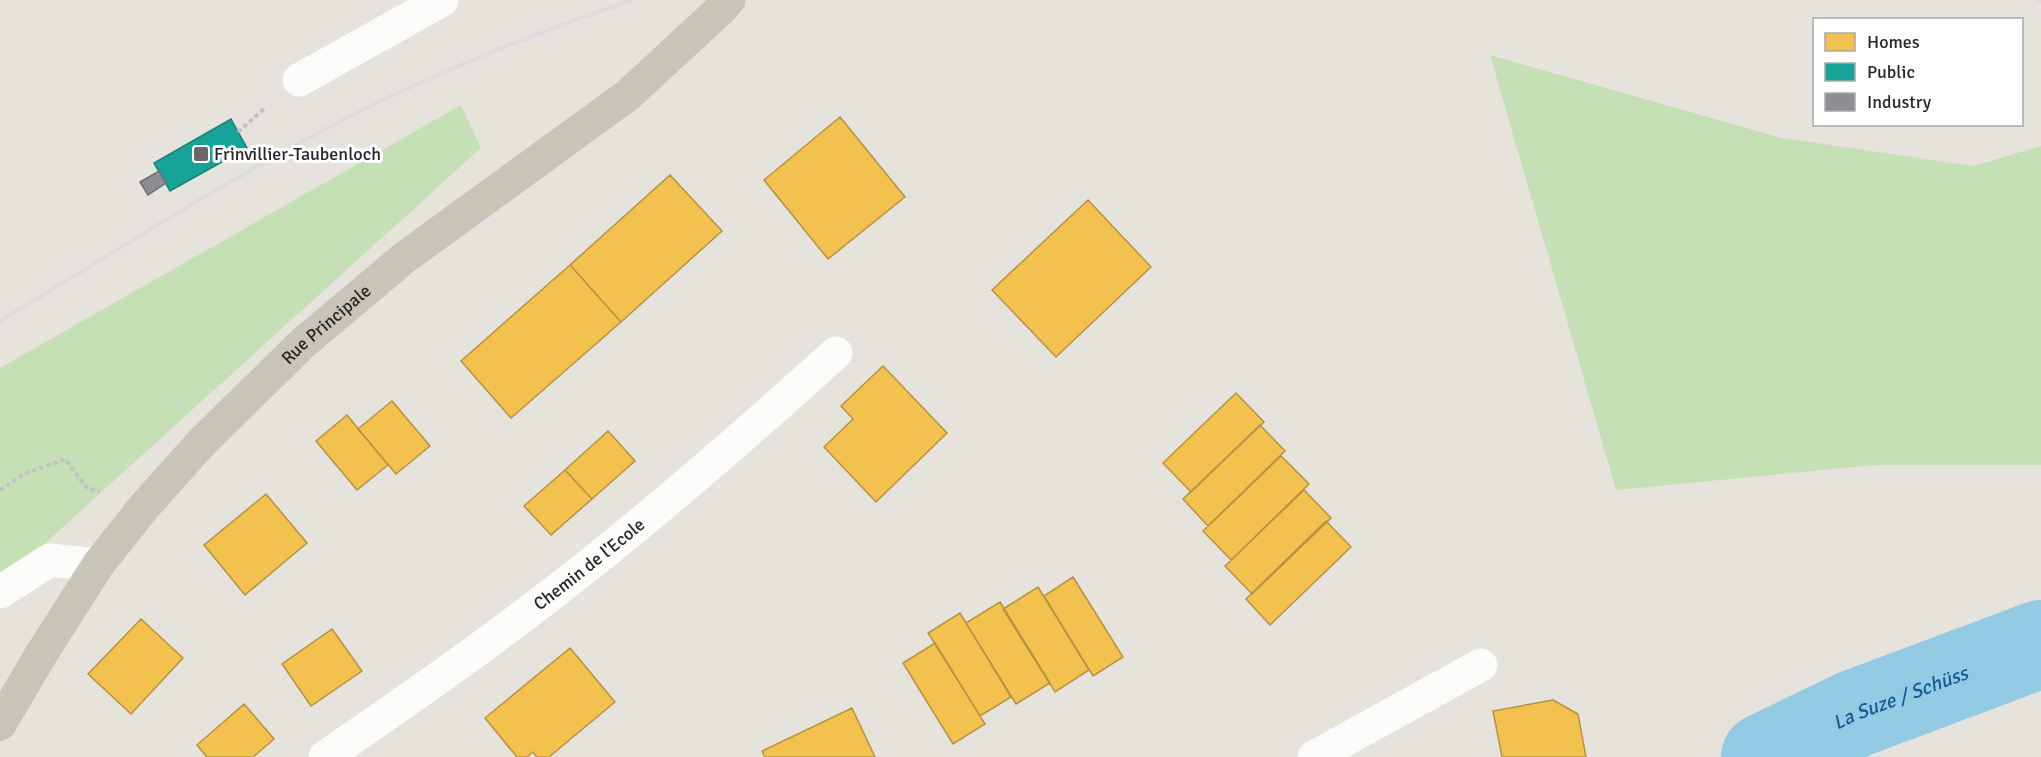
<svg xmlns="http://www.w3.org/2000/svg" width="2041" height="757" font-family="Signika,sans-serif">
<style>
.green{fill:#c6e0b6}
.homes{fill:#f2c14e;stroke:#b59342;stroke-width:1.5}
.public{fill:#17a398;stroke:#1c7e76;stroke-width:1.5}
.industry{fill:#8d8d92;stroke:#6e6e72;stroke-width:1.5}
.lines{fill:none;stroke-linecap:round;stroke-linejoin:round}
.river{stroke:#93cbe4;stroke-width:88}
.path{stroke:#c2c2c1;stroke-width:4;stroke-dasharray:4.5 3;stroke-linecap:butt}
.minor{stroke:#fbfbfa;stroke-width:33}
.major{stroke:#c7c4b8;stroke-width:33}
.rail{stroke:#dddcdd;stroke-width:4.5}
.poi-dot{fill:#6a6866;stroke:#fff;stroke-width:2}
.labels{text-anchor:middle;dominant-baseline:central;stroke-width:6;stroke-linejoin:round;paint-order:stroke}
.poi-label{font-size:18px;fill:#272727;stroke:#fff;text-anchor:start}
.street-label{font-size:18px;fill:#272727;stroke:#fff}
.water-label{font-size:20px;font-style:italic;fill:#135d8f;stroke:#fff}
</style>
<rect width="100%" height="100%" fill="#e6e2dc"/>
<path class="green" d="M1490 55 1782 138 1974 166 2041 146V465H1875L1616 490Z
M461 105 481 148 0 584V368Z"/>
<path class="homes" d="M840 117 905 197 828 259 764 180Z
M670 175 722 231 621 322 570 265Z
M1088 200 1151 267 1056 357 992 290Z
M570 265 621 322 511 418 461 361Z
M883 366 947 433 876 502 824 447 853 419 841 406Z
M1236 393 1264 422 1191 492 1163 463Z
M392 401 430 446 396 474 358 429Z
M347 415 388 465 357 490 316 441Z
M1260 425 1285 451 1208 526 1183 499Z
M608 431 635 461 592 499 565 470Z
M1281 456 1309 484 1231 560 1203 531Z
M565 470 592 499 551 535 524 506Z
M1304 490 1331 518 1252 594 1225 566Z
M266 494 307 543 245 595 204 545Z
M1326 521 1351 547 1270 625 1246 599Z
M1073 577 1123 657 1093 676 1044 596Z
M1038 587 1089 670 1055 692 1003 609Z
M1000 602 1050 683 1016 704 966 623Z
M960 613 1011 697 980 716 928 633Z
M141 619 183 658 131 714 88 674Z
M332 629 362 671 311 706 282 664Z
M935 643 985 724 953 744 903 663Z
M570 648 615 702 549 757H537L533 752 527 757H517L485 718Z
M1553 700 1578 714 1586 757H1502L1493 711Z
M244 704 274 739 253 757H207L197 745Z
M852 708 875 757H765L762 751Z"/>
<path class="public" d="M231 119 247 148 170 191 154 163Z"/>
<path class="industry" d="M159 171 166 183 148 195 140 182Z"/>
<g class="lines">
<path class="river" id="s1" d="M1765 757 1854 714 2041 644"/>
<path class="path" d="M238 132 266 107
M0 490 24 474 65 459 86 487 100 492"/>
<g class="minor">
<path d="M299 80 442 0"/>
<path d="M0 592 50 560 98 565"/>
<path id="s2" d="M325 757C399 706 473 655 544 600 645 523 742 438 836 353"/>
<path d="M1314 757 1481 665"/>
</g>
<path class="major" id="s3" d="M0 724 42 653 98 565 143 508 202 442 302 344 404 258 628 95 720 10 729 0"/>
<path class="rail" d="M2039 0 2041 1
M0 321C107 257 213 188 324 130 423 77 526 36 632 0"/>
</g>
<rect class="poi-dot" x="193" y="146" width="16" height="16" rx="3"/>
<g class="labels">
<g class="poi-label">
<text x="214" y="154">Frinvillier-Taubenloch</text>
</g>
<g class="street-label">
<text stroke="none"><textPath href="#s3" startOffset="519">Rue Principale</textPath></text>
<text stroke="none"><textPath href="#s2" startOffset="327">Chemin de l'Ecole</textPath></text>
</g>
<g class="water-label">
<text stroke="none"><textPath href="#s1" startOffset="148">La Suze / Schüss</textPath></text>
</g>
</g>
<rect x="1813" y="18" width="210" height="108" fill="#ffffff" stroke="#a9a9a9" stroke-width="1.5"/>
<rect x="1825" y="33" width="30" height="18" fill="#f2c14e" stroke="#a9a9a9" stroke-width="1.5"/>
<text x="1867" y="48" font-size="18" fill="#272727">Homes</text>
<rect x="1825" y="63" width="30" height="18" fill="#17a398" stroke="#a9a9a9" stroke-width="1.5"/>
<text x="1867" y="78" font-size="18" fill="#272727">Public</text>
<rect x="1825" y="93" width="30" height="18" fill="#8d8d92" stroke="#a9a9a9" stroke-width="1.5"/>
<text x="1867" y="108" font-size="18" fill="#272727">Industry</text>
</svg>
